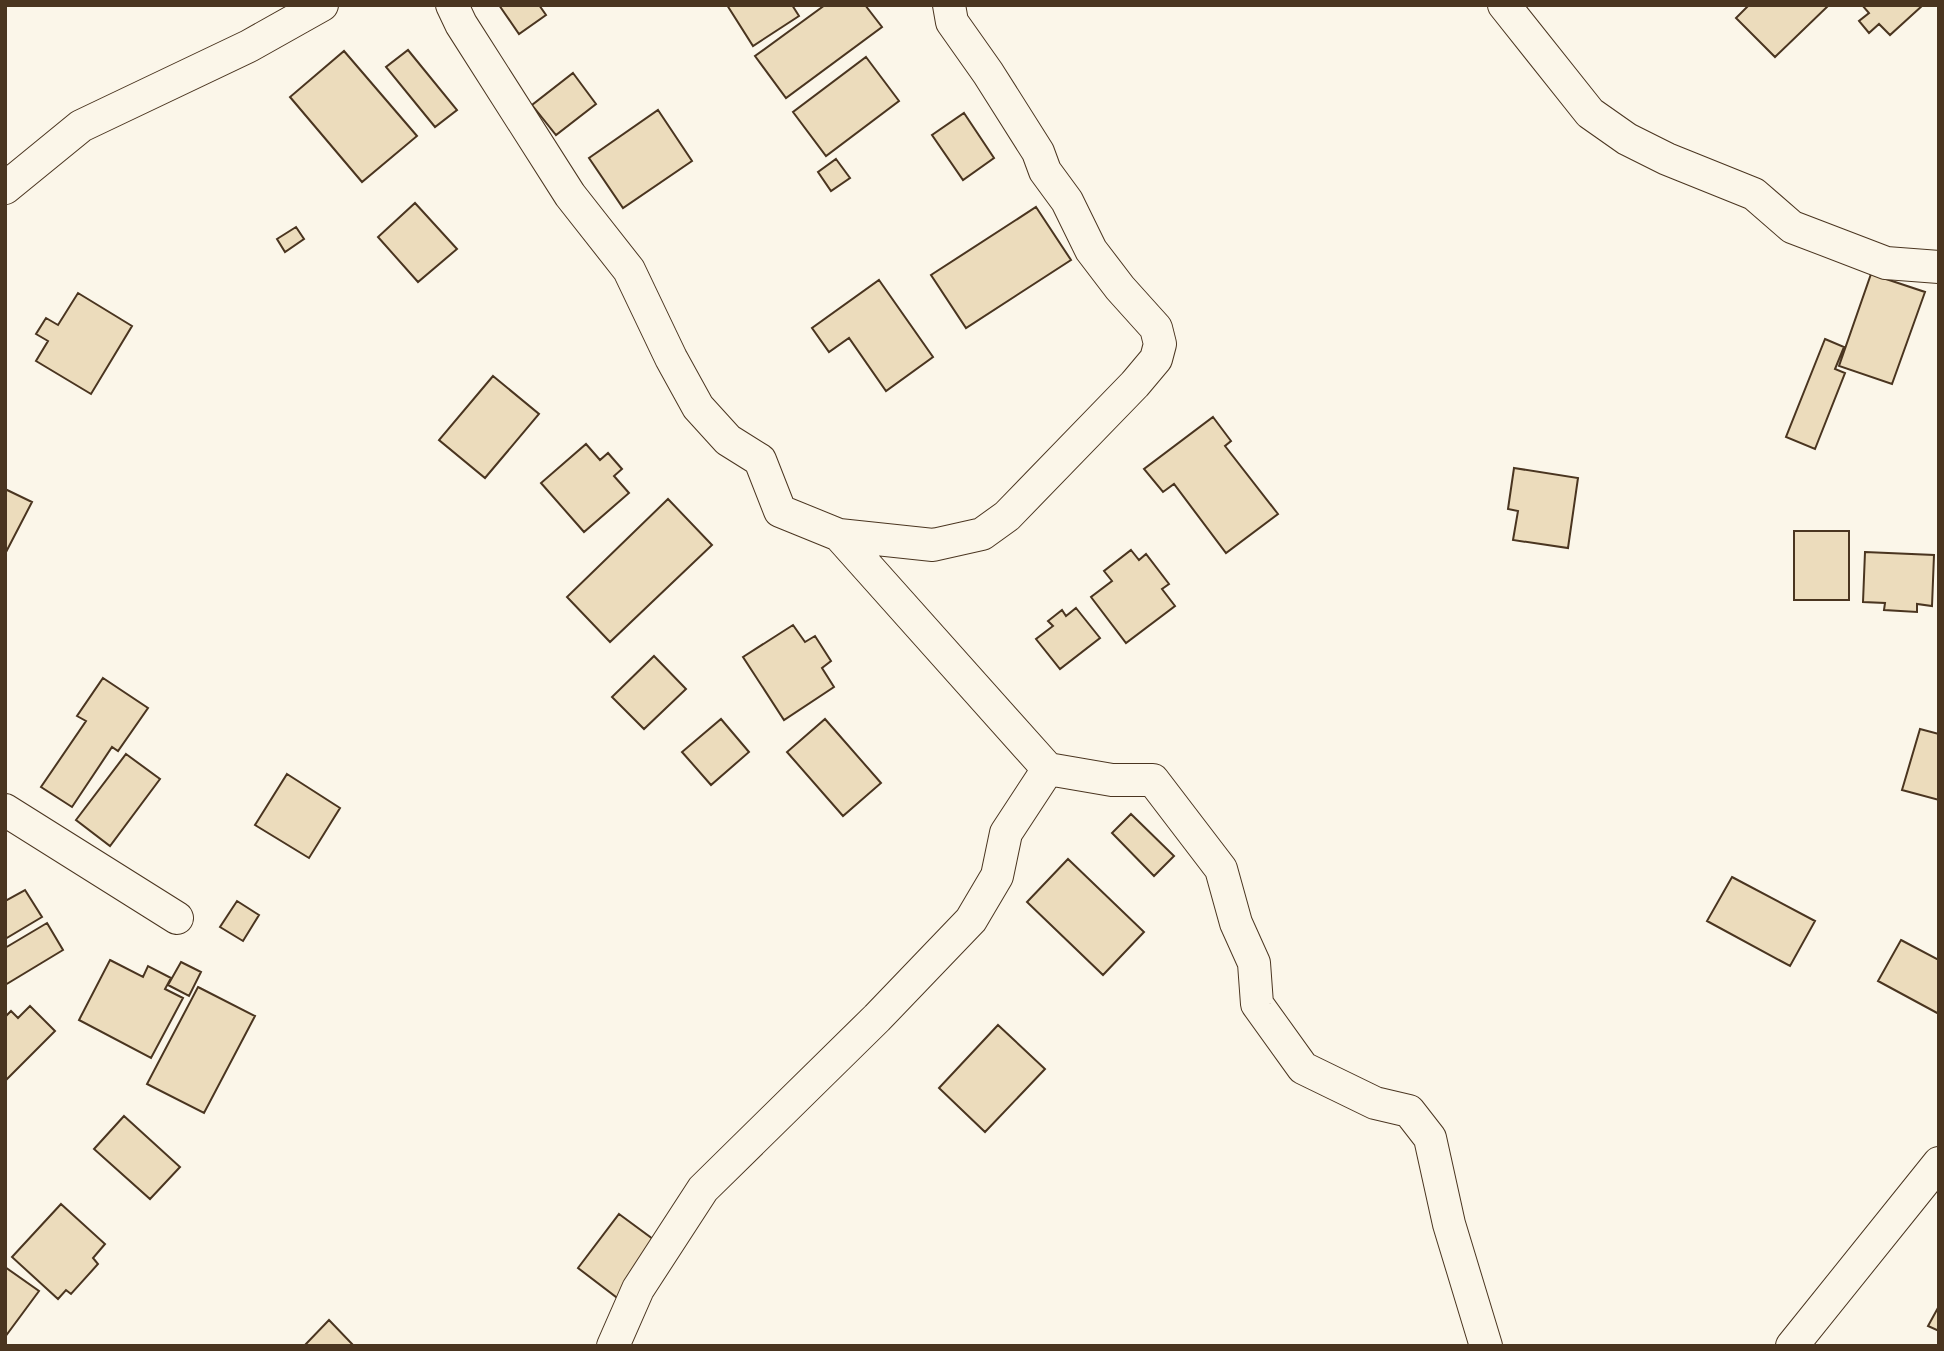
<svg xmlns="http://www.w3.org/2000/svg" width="1944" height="1351" font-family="Poppins,sans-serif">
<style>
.building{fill:#ecdcbc;stroke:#4a3520;stroke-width:2}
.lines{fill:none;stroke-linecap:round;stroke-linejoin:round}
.street-casing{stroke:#4a3520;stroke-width:34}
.street{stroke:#fbf6e9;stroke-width:32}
</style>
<rect width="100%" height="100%" fill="#fbf6e9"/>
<path class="building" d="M499 5H539L546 15 519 34Z
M727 5H792L799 16 753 46Z
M825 5H865L882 27 786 98 755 56Z
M1749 5H1829L1775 57 1736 18Z
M1862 5H1923L1890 35 1879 24 1869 33 1859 21 1869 13Z
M408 50 457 110 435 127 386 67Z
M344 51 417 136 362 182 290 97Z
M866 57 899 101 826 156 793 112Z
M573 73 596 104 556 135 532 105Z
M658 110 692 161 623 208 589 158Z
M964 113 994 158 963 180 932 135Z
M836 159 850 178 831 191 818 172Z
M415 203 457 249 418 282 378 237Z
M1036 207 1071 260 966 328 931 275Z
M296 227 304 239 285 252 277 239Z
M1871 274 1925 292 1892 384 1839 366Z
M879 280 933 357 886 391 849 338 829 352 812 328Z
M78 293 132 326 91 394 36 361 48 341 36 334 46 318 58 325Z
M1825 339 1844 347 1835 369 1845 373 1815 449 1786 437Z
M493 376 539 414 485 478 439 440Z
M1213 417 1231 441 1225 446 1278 514 1226 553 1174 484 1163 492 1144 469Z
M586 444 600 460 608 453 622 469 614 476 629 493 584 532 541 483Z
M1514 468 1578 478 1568 548 1513 540 1518 511 1508 509Z
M5 489 32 502 5 554Z
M668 499 712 545 610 642 567 597Z
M1794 531H1849V600H1794Z
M1131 550 1139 560 1146 554 1169 584 1162 589 1175 606 1126 643 1091 597 1112 581 1104 571Z
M1865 552 1934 555 1932 606 1917 604V612L1884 610 1885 603 1863 602Z
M1076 608 1100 638 1060 669 1036 639 1053 626 1048 621 1062 610 1066 616Z
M793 625 805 642 815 636 831 661 822 668 834 687 784 720 743 657Z
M654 656 686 689 644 729 612 697Z
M103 678 148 708 118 751 112 747 72 807 41 787 86 721 77 716Z
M721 719 749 752 711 785 682 752Z
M825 719 881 783 843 816 787 752Z
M1920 729 1939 734V800L1902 790Z
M126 754 160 779 110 846 76 820Z
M287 774 340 808 309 858 255 825Z
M1131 814 1174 856 1154 876 1112 833Z
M1068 859 1144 932 1103 975 1027 902Z
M1732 877 1815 921 1790 966 1707 921Z
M25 890 42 917 5 939V901Z
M237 901 259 915 243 941 220 927Z
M47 923 63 950 5 985V948Z
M1901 940 1939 960V1014L1878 981Z
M110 960 143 977 148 966 171 978 165 989 183 998 151 1058 79 1020Z
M181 962 201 972 189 996 168 985Z
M198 987 255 1016 204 1113 147 1084Z
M30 1006 55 1031 5 1081V1017L11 1011 18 1018Z
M998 1025 1045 1069 985 1132 939 1088Z
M124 1116 180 1167 150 1199 94 1149Z
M61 1204 105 1244 93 1258 98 1264 71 1294 66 1290 58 1299 12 1257Z
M619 1214 661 1245 620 1300 578 1268Z
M5 1267 39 1291 5 1337Z
M1939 1306V1331L1928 1326Z
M329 1320 354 1346H304Z"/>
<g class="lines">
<g class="street-casing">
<path id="street" d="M452 5 461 24 570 195 629 270 671 358 698 407 728 440 760 460 780 511 839 535 1048 769 1112 780H1153L1221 869 1236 923 1254 963 1257 1004 1303 1068 1375 1103 1409 1111 1430 1138 1449 1224 1486 1346
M1504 5 1590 113 1627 139 1667 159 1754 194 1792 227 1886 263 1939 267
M5 188 81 126 249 46 322 5
M839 535 933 545 982 534 1007 516 1135 384 1156 359 1160 344 1156 328 1120 288 1091 250 1067 201 1045 171 1038 152 988 73 952 22 949 5
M5 810 177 918
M613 1346 638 1289 703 1189 877 1018 971 920 997 876 1006 833 1048 769
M1792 1346 1939 1163"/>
</g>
<use href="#street" class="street"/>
</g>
<rect width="1944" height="1351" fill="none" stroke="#4a3520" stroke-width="14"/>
</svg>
